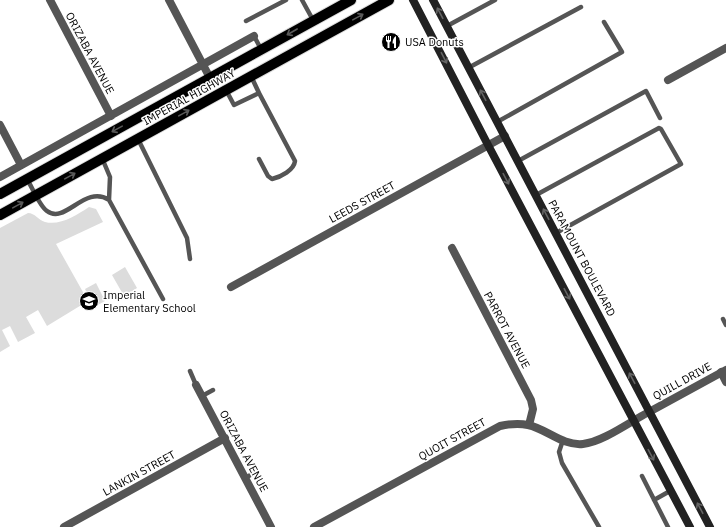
<svg xmlns="http://www.w3.org/2000/svg" width="726" height="527" font-family="'IBM Plex Sans',sans-serif">
<style>
.green{fill:#dcdcdc}
.lines{fill:none;stroke-linecap:round;stroke-linejoin:round}
.primary-casing{stroke:#dbdbdb;stroke-width:12}
.service{stroke:#555;stroke-width:4.5}
.minor{stroke:#555;stroke-width:8}
.tertiary{stroke:#555;stroke-width:8}
.secondary{stroke:#222;stroke-width:8}
.primary{stroke:#000;stroke-width:10}
.oneway{stroke:#646464}
.oneway2{stroke:#595959}
.labels{text-anchor:middle;dominant-baseline:central;stroke-width:3;stroke-linejoin:round;paint-order:stroke}
.poi-label{font-size:11px;fill:#000;stroke:#fff;text-anchor:start}
.street-label{font-size:11px;fill:#000;stroke:#fff}
</style>
<rect width="100%" height="100%" fill="#fff"/>
<path class="green" d="M89 207 96 209 103 222 56 244 88 301 47 326 38 310 26 317 35 333 18 342 10 326 2 330 10 346 0 352V228L28 213C35 213 38 220 45 222 60 226 77 215 89 207Z
M125 267 137 288 124 296 112 275Z
M96 283 105 301 94 307 85 289Z"/>
<g class="lines">
<g class="primary-casing">
<path id="primary" d="M0 194 351 0
M0 215 389 0"/>
</g>
<path class="service" d="M302 0 313 20
M246 21 286 0
M447 26 495 0
M254 36 261 49
M468 68 581 7
M226 90 234 105 259 93 251 76
M497 122 622 52 604 22
M138 139 187 238 190 259
M102 158 110 177 109 200 163 299
M259 159 268 176 272 179C281 177 294 170 295 161L259 93
M518 161 646 91 660 118
M27 179C32 187 40 207 47 211 65 225 85 184 109 200
M536 195 659 128 661 129 681 164 556 233
M723 319 726 325
M190 371 196 385
M202 396 213 390
M563 440 559 452 562 463 599 527
M642 476 668 527
M245 478 256 472
M654 500 670 491"/>
<path class="minor" d="M50 0 111 116
M169 0 210 78
M668 80 726 48
M0 125 21 165
M0 177 254 36
M452 248 531 400 533 409 529 425
M231 287 505 136
M721 372 726 382
M196 385 271 527
M64 527 225 438
M314 527 500 426C509 424 519 423 528 425 547 429 562 446 583 444 603 442 631 421 649 412"/>
<path class="tertiary" d="M649 412 726 370"/>
<path class="secondary" d="M413 0 488 145 690 527
M433 0 710 527"/>
<use href="#primary" class="primary"/>
</g>
<defs><path id="oneway-shaft" d="M-6 0H5M1.5-3L5.5 0L1.5 3" fill="none" stroke-width="1.6" stroke-linecap="round" stroke-linejoin="round"/></defs>
<g class="oneway">
<use href="#oneway-shaft" transform="translate(440 13) rotate(-118)"/>
<use href="#oneway-shaft" transform="translate(444 58) rotate(63)"/>
<use href="#oneway-shaft" transform="translate(483 95) rotate(-118)"/>
<use href="#oneway-shaft" transform="translate(506 179) rotate(62)"/>
<use href="#oneway-shaft" transform="translate(546 214) rotate(-118)"/>
<use href="#oneway-shaft" transform="translate(567 294) rotate(62)"/>
<use href="#oneway-shaft" transform="translate(632 378) rotate(-118)"/>
<use href="#oneway-shaft" transform="translate(651 455) rotate(62)"/>
<use href="#oneway-shaft" transform="translate(700 508) rotate(-118)"/>
</g>
<g class="oneway2">
<use href="#oneway-shaft" transform="translate(358 17) rotate(-29)"/>
<use href="#oneway-shaft" transform="translate(292 32) rotate(150)"/>
<use href="#oneway-shaft" transform="translate(184 113) rotate(-29)"/>
<use href="#oneway-shaft" transform="translate(117 129) rotate(151)"/>
<use href="#oneway-shaft" transform="translate(70 176) rotate(-29)"/>
<use href="#oneway-shaft" transform="translate(18 205) rotate(-29)"/>
</g>
<defs>
<g id="restaurant-disc" transform="scale(1)"><circle r="9.5" fill="#000" stroke="#fff"/><path d="M-5-6h1v4h1v-4h1v4h1v-4h1v5L-1.5 .5V6h-2V.5L-5-1ZM5-6V6H3V1.5H1.5Q1.5-4 5-6Z" fill="#fff"/></g>
<g id="school-disc" transform="scale(1)"><circle r="9.5" fill="#000" stroke="#fff"/><path d="M0-5L7-2L0 1L-7-2ZM-4 1L0 2.5L4 1V4Q0 6-4 4Z" fill="#fff"/></g>
</defs>
<g fill-rule="evenodd">
<use href="#restaurant-disc" x="391" y="42"/>
<use href="#school-disc" x="89" y="301"/>
</g>
<g class="labels">
<g class="poi-label">
<text x="405" y="42">USA Donuts</text>
<text x="103" y="295">Imperial<tspan x="103" dy="13">Elementary School</tspan></text>
</g>
<g class="street-label">
<text transform="translate(90 53) rotate(62)">ORIZABA AVENUE</text>
<text transform="translate(189 97) rotate(-29)">IMPERIAL HIGHWAY</text>
<text transform="translate(362 202) rotate(-29)">LEEDS STREET</text>
<text transform="translate(582 258) rotate(62)">PARAMOUNT BOULEVARD</text>
<text transform="translate(507 330) rotate(62)">PARROT AVENUE</text>
<text transform="translate(682 381) rotate(-29)">QUILL DRIVE</text>
<text transform="translate(452 439) rotate(-29)">QUOIT STREET</text>
<text transform="translate(244 451) rotate(62)">ORIZABA AVENUE</text>
<text transform="translate(139 473) rotate(-29)">LANKIN STREET</text>
</g>
</g>
</svg>
